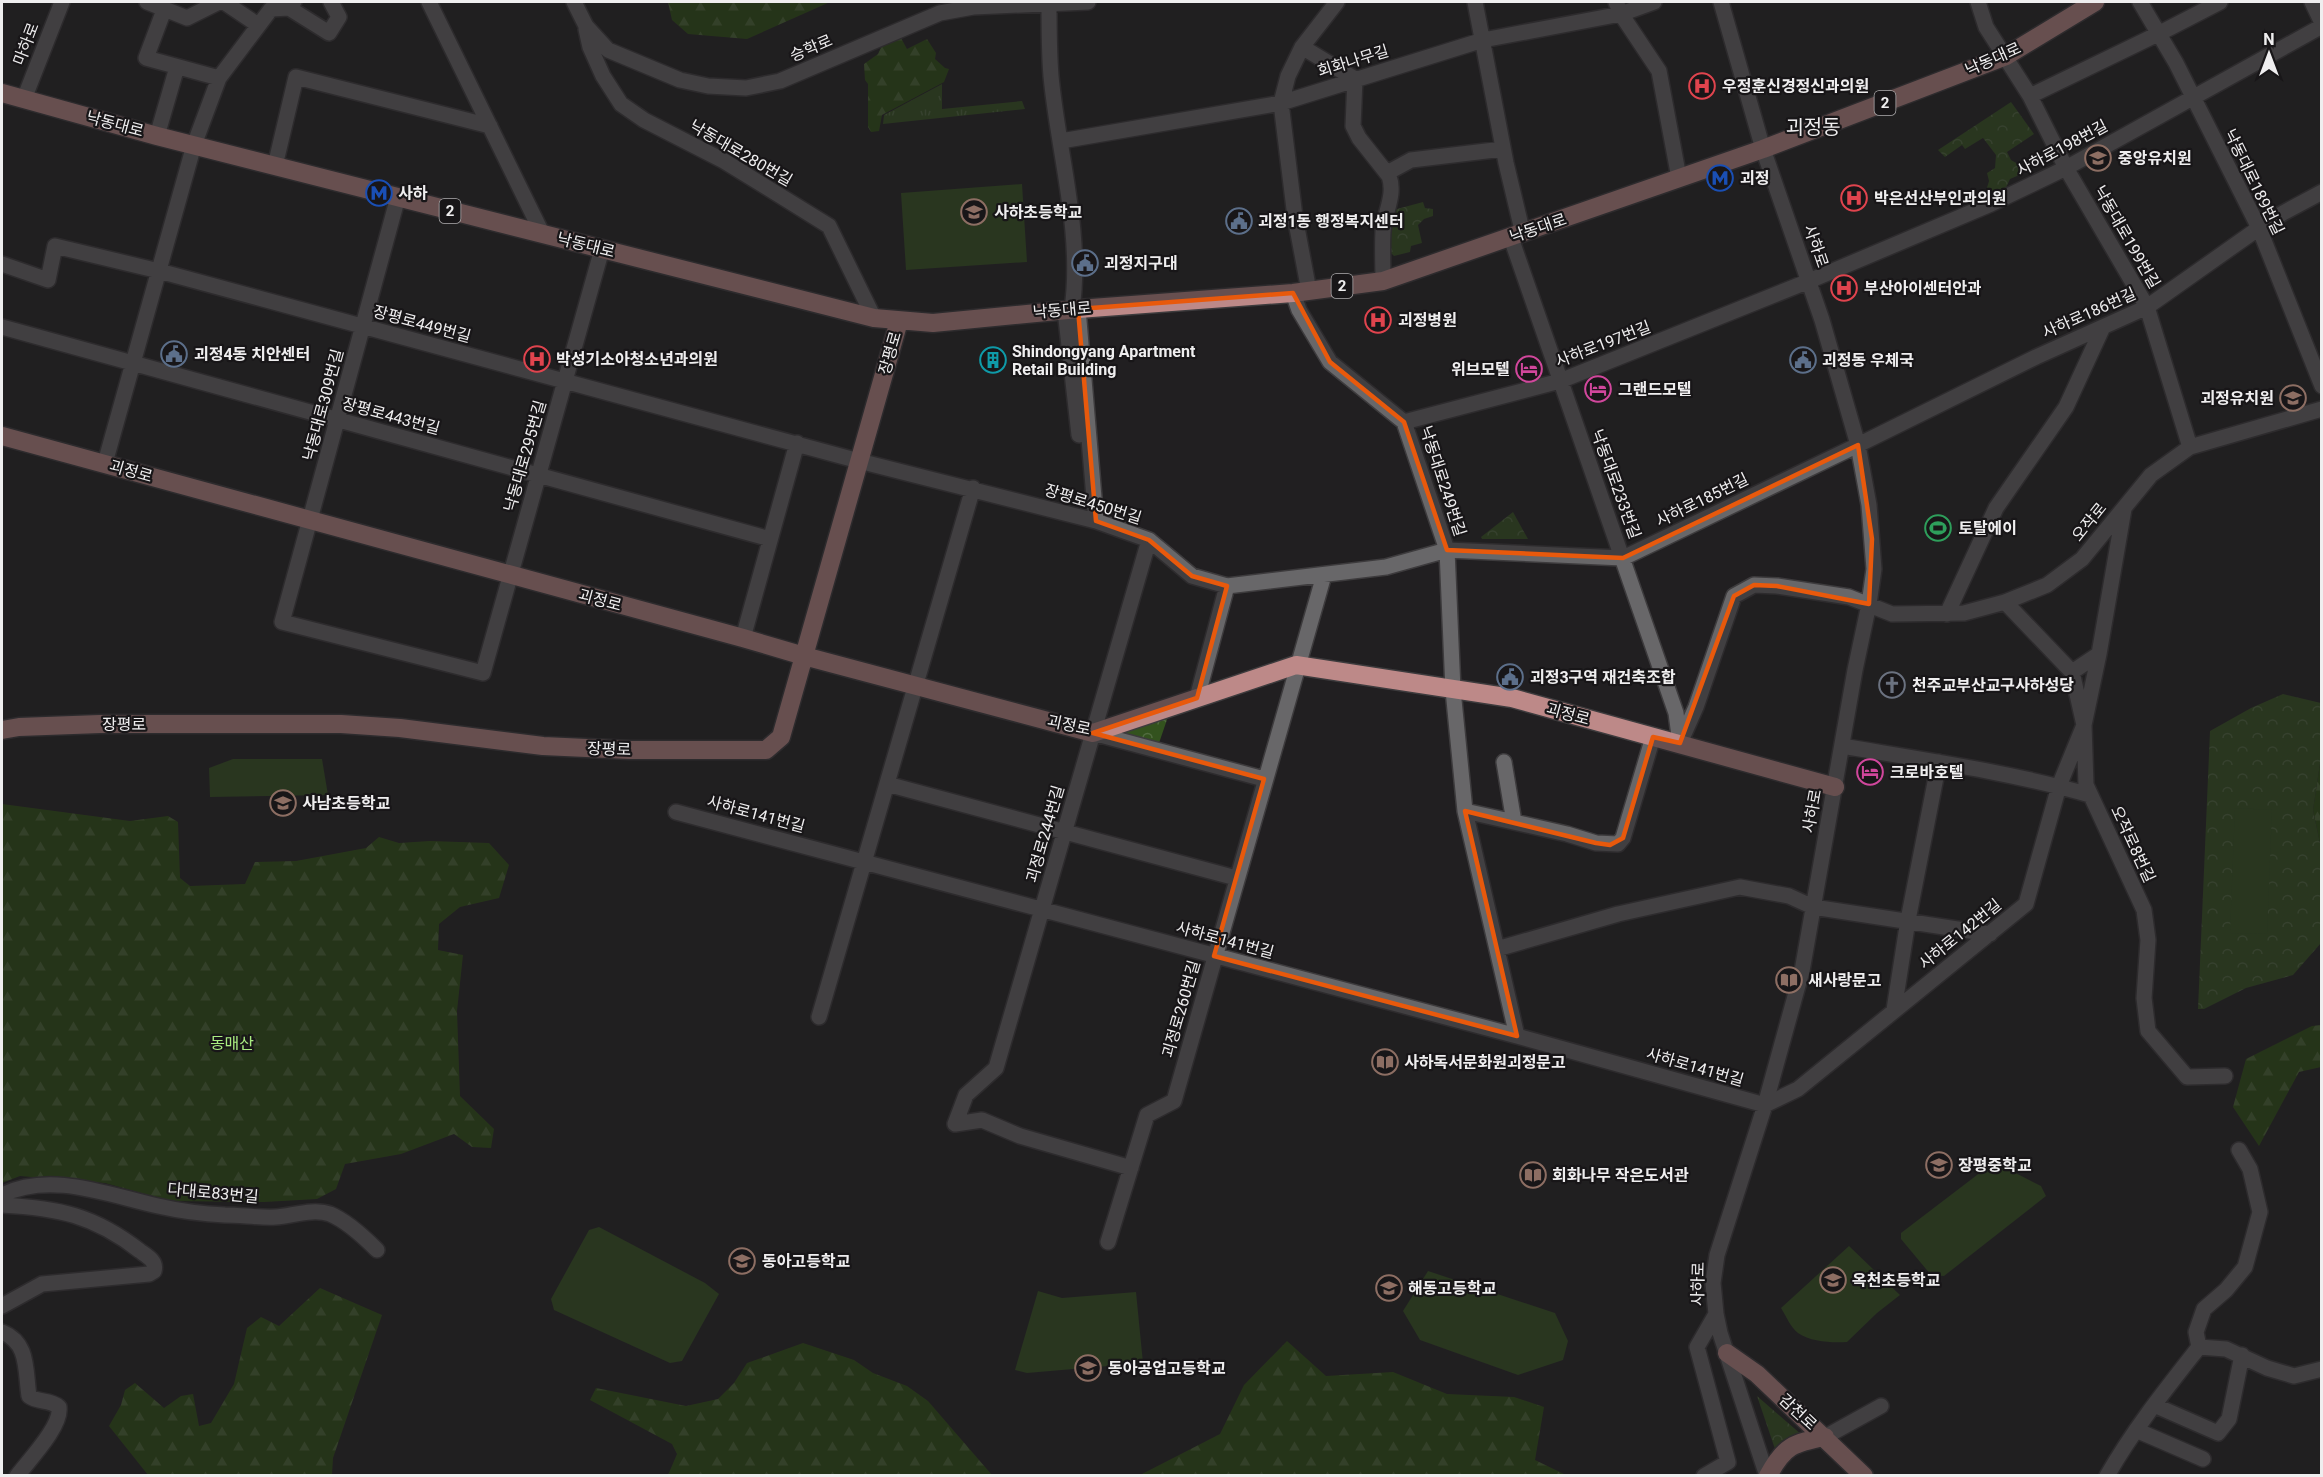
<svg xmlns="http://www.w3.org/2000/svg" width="2323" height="1477" font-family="Roboto,'Noto Sans KR',sans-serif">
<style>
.grass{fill:url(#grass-tufts)}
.forest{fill:url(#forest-firs)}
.park{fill:url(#park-crowns)}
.pitch{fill:#33521e}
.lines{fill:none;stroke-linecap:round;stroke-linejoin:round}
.minor-casing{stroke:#3d3b3d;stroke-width:18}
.major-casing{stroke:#3d3b3d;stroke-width:21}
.minor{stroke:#686769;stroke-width:15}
.major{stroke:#bd8988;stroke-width:18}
.marked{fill:none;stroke:#e8590c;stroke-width:4.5;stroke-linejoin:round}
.labels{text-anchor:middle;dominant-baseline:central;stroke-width:4.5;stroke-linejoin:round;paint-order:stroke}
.shield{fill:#181618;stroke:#aeadae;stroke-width:1.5}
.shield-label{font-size:15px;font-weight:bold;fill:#efeeef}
.street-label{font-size:16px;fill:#efeeef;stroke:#181618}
.poi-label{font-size:16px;font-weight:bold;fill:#efeeef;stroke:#181618;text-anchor:start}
.park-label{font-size:16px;fill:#a9ec81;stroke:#181618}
.quarter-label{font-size:20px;fill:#efeeef;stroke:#181618}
</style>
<defs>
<pattern id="grass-tufts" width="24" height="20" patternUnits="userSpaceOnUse" patternTransform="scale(1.5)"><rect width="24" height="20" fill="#33521e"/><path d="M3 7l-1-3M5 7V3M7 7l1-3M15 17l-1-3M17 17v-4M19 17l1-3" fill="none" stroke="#516b3f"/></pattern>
<pattern id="forest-firs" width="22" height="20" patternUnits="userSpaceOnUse" patternTransform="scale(1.5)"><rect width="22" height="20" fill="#2c4f10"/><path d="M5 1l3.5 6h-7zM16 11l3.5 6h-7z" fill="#4b6933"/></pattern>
<pattern id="park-crowns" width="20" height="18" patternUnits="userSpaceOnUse" patternTransform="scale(1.5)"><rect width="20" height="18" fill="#33521e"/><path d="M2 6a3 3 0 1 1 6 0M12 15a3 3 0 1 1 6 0" fill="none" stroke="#516b3f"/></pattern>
</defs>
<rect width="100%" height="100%" fill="#211f21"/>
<path class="grass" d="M942 84V109L1022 101 1025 109 883 124 884 115Z"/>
<path class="forest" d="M668 2H830L747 39 688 34 672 20Z
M901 38 907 49 927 39 936 53 935 59 945 68 949 69 944 82 882 115 879 131 871 132 868 127V84L865 80 864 64 878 54 882 45Z
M2321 757V848L2313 810Z
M2 804 130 821 168 816 178 822 180 878 190 886 245 884 255 862 296 861 366 848 379 837 399 843 430 841 489 843 509 865 499 898 460 907 439 924 438 950 463 955 457 1011 460 1096 494 1129 491 1148 472 1147 454 1134 401 1154 345 1164 336 1189 317 1199 264 1202 171 1201 105 1183 20 1176 2 1183Z
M2321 1025V1067L2299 1072 2259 1146 2233 1107 2246 1059 2312 1026Z
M320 1288 382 1315 333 1458 332 1475H148L109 1426 121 1405 125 1390 135 1383 164 1408 181 1396 193 1394 199 1426 211 1423 234 1384 247 1328 261 1317 279 1326Z
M1287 1341 1326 1376 1393 1372 1447 1394 1514 1397 1544 1407 1535 1460 1566 1475H1140L1220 1434 1244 1385Z
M803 1343 854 1360 873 1373 907 1386 928 1401 992 1475H668L677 1454 672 1444 590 1400 596 1388 686 1406 718 1399 734 1383 747 1363Z"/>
<path class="park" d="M2011 102 2034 134 2007 152 2011 160 2018 164 2020 171 2017 176 2010 179 2005 190 1991 201 1986 191 1989 181 1987 173 1995 168 1996 155 1983 138 1965 149 1962 145 1945 157 1938 150Z
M1395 202 1397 209 1423 202 1425 208 1433 209V216L1424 219 1418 225 1422 243 1411 246 1410 252 1394 256 1388 250V223Z
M1513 512 1528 539H1482L1481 537Z
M2283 694 2321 703V757L2313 810 2321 848V943L2293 975 2246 988 2204 1009H2198L2210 731 2251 708Z
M1172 705 1159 743 1102 727Z
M1757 1396 1802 1435C1790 1437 1782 1440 1776 1452Z"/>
<path class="pitch" d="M1022 184 1027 262 906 270 901 193Z
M233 759H322L328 795 210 797 209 768Z
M2235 808 2272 810 2267 934 2230 933Z
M1994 1162 2041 1186 2046 1196 1944 1276 1931 1275 1901 1239V1233Z
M599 1227 705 1283 719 1294 682 1361 670 1363 554 1310 551 1299 589 1230Z
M1849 1246 1900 1295 1877 1313 1847 1342C1832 1343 1811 1342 1798 1333 1791 1328 1786 1316 1781 1308Z
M1428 1271 1555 1313 1568 1341 1563 1360 1518 1375 1420 1340 1403 1311Z
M1038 1291 1062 1298 1136 1292 1143 1363 1027 1373 1015 1370Z"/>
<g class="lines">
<g class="minor-casing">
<path id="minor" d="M147 2 187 18 219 2
M224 2 258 25
M429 2 543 235
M574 2 586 26 608 50 680 80 708 86 746 88 780 81 940 13 973 7 1088 2
M1049 2C1049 27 1049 52 1051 76 1058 152 1083 233 1072 309
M1475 2 1506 163 1523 234
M1616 2 1621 14 1659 71 1679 178
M1721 2 1763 149 1822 320 1858 445 1869 505 1874 569 1869 604 1855 670 1802 971 1765 1105 1717 1255 1713 1283 1716 1314 1720 1333 1767 1476
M1978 2 1986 27 2030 96 2066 168 2147 307 2190 447
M2140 2 2176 63 2259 228 2322 386
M2312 2 2322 23
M289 8 329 33 339 17 331 2
M164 10 146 58 219 78
M586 29 590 47 603 76 621 104 644 120 724 161 829 226 874 318
M1302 47 1355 79 1353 126 1359 138 1389 176C1396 195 1384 213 1383 232 1382 248 1383 265 1383 281
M2030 96 2160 33 2220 2
M24 99 62 2
M157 136 177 67
M1061 141 1281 103 1483 40 1621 14 1654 2
M275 166 296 77 490 126
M1387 173 1411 160 1503 149
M398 197 282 622 483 673 602 249
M1511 238 1676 713 1680 743
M2 264 48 280 55 246 159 271 859 461 1096 521 1149 540 1192 576 1227 586 1386 567 1447 550 1623 558 1858 445 2036 357 2147 307 2259 228 2283 213 2322 192
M1309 291 1295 217 1281 103 1288 76 1302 47 1337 2
M1293 293 1299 310 1330 362 1404 422 1447 550 1453 690 1465 811 1517 1036
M1078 309 1096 521
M1065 310 1079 435
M2 327 770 539
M1404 422 1560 381 1809 281 1991 204 2066 168 2322 26
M105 463 194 145 219 78 271 9 289 8 294 2
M2005 602 2072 672 2084 725 2086 785 2144 910 2148 940 2144 998 2148 1031 2187 1077 2225 1076
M1947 614 1996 508 2066 407 2102 329
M743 638 797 443
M2072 672 2099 654
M1197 698 1227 586
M1093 733 1264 779
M1680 743 1696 707 1734 596 1754 585 1777 586 1849 597 1892 614 1964 613 2005 602 2047 585 2082 559 2151 475 2190 447 2322 409
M1842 746C1925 760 2009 772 2090 795
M1504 762 1514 822
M887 784 1236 878
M1465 811 1567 834 1596 843 1618 844 1623 838 1653 737
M676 812 1517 1036 1765 1105
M1497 949 1618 914 1740 887 1789 896 1813 907 1990 934
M1894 1010 1908 920 1939 762
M819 1017 973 488
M1765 1105 1798 1089 2026 904 2059 786 2084 725 2099 654 2124 509
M955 1124 966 1095 996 1068 1149 540
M955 1124 982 1120 1020 1136 1131 1168
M2 1195C51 1171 108 1195 158 1206 180 1211 202 1214 225 1215 242 1215 259 1218 276 1217 292 1216 313 1208 330 1214 347 1221 364 1237 377 1250
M2 1205C58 1208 94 1215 140 1251 147 1256 157 1261 154 1271L149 1274 42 1284 2 1306
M1108 1242 1147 1115 1174 1101 1324 575
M2 1332C29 1343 25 1369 29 1396 38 1403 50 1399 59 1407 62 1426 29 1460 17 1476
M2199 1347 2196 1332 2204 1309 2226 1290 2245 1267 2260 1212 2250 1169 2239 1150
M2154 1405 2218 1433 2229 1419 2242 1355
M2136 1430 2203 1459
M1825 1437 1881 1406
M1704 1476 1728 1462 1697 1347 1716 1314
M2107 1476C2133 1430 2166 1389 2199 1347L2226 1349 2267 1368 2294 1376 2322 1369"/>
</g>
<g class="major-casing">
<path id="major" d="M2 93 157 136 874 318 933 323 1078 309 1293 293 1383 281 1763 149 2006 56 2095 2
M2 436 743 638 804 656 1093 733 1296 665 1512 698 1835 787
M2 730 19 727 100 724H341L400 728 543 746 630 750H766L781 737 899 321
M1727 1353 1757 1374 1864 1476
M1768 1476C1784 1446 1793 1443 1825 1437"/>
</g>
<use href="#minor" class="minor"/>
<use href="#major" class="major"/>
</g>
<path d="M0 0H2323V1477H0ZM1293 293 1330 362 1404 422 1447 550 1623 558 1858 445 1872 539 1869 604 1777 586 1754 585 1734 596 1680 743 1653 737 1623 838 1610 845 1596 843 1465 811 1517 1036 1214 956 1264 779 1093 733 1197 698 1227 586 1192 576 1149 540 1096 521 1078 309Z" fill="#211f21" fill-opacity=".55" fill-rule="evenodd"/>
<path class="marked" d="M1293 293 1330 362 1404 422 1447 550 1623 558 1858 445 1872 539 1869 604 1777 586 1754 585 1734 596 1680 743 1653 737 1623 838 1610 845 1596 843 1465 811 1517 1036 1214 956 1264 779 1093 733 1197 698 1227 586 1192 576 1149 540 1096 521 1078 309Z"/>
<defs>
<g id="hospital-ring" transform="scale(1.35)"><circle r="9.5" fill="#181618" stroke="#e0444e" stroke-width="1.5"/><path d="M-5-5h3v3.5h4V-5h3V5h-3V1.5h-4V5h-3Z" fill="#e0444e"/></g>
<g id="school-ring" transform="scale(1.35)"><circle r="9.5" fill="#181618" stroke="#8d6e63" stroke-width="1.5"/><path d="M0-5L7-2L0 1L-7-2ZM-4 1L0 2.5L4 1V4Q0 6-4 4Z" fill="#8d6e63"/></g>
<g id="metro-ring" transform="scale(1.35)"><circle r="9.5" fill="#181618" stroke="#1a4fb4" stroke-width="1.5"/><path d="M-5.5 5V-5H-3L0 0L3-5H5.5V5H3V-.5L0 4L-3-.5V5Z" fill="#1a4fb4"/></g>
<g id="civic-ring" transform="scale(1.35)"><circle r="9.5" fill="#181618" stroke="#5c6f8a" stroke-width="1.5"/><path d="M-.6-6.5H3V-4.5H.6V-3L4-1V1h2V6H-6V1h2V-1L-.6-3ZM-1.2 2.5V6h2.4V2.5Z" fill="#5c6f8a"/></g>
<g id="building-ring" transform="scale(1.35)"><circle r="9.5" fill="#181618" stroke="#0f9aa8" stroke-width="1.5"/><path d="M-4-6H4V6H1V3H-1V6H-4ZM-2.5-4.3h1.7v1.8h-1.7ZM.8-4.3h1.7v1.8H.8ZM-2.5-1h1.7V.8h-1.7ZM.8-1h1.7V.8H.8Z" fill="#0f9aa8"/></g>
<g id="hotel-ring" transform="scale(1.35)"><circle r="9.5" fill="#181618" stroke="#d1479c" stroke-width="1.5"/><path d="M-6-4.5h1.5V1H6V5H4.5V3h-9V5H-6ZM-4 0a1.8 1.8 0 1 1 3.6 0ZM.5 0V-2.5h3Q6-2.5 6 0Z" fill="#d1479c"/></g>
<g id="stadium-ring" transform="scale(1.35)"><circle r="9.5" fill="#181618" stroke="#2e9e5b" stroke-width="1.5"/><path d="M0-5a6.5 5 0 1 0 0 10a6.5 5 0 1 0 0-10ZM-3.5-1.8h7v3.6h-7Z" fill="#2e9e5b"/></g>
<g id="church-ring" transform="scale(1.35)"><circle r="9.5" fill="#181618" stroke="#6b7280" stroke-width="1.5"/><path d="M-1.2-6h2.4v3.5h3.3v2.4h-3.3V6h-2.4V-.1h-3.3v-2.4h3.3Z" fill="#6b7280"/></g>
<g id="library-ring" transform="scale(1.35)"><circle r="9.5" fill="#181618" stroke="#8d6e63" stroke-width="1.5"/><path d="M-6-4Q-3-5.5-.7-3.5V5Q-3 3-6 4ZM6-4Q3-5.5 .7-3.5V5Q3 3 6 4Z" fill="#8d6e63"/></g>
</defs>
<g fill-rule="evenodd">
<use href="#hospital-ring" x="1702" y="86"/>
<use href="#school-ring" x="2098" y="158"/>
<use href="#metro-ring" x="1720" y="178"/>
<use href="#metro-ring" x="379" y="193"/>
<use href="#hospital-ring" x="1854" y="198"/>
<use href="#school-ring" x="974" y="212"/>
<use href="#civic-ring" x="1239" y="221"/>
<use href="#civic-ring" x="1085" y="263"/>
<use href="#hospital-ring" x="1844" y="288"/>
<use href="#hospital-ring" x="1378" y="320"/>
<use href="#civic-ring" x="174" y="354"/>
<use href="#hospital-ring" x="537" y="359"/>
<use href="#building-ring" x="993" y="360"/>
<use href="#civic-ring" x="1803" y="360"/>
<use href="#hotel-ring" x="1529" y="369"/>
<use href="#hotel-ring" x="1598" y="389"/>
<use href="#school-ring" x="2293" y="398"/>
<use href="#stadium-ring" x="1938" y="528"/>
<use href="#civic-ring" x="1510" y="677"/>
<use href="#church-ring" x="1892" y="685"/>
<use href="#hotel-ring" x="1870" y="772"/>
<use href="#school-ring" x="283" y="803"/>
<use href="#library-ring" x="1789" y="980"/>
<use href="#library-ring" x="1385" y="1062"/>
<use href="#school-ring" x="1939" y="1165"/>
<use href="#library-ring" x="1533" y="1175"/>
<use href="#school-ring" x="742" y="1261"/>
<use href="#school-ring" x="1833" y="1280"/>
<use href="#school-ring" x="1389" y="1288"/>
<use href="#school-ring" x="1088" y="1368"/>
</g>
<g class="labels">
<g class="shield">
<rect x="1874.5" y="91" width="21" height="24" rx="4.5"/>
<rect x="439.5" y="199" width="21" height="24" rx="4.5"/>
<rect x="1331.5" y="274" width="21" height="24" rx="4.5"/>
</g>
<g class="shield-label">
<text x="1885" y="103">2</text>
<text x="450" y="211">2</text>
<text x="1342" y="286">2</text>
</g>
<g class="street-label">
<text transform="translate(26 44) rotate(-69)">마하로</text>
<text transform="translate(811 48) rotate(-23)">승학로</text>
<text transform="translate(1993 59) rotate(-24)">낙동대로</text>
<text transform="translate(1353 61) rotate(-17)">회화나무길</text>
<text transform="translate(115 124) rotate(15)">낙동대로</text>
<text transform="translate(2062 148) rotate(-28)">사하로198번길</text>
<text transform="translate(741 153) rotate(30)">낙동대로280번길</text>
<text transform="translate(2254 182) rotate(64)">낙동대로189번길</text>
<text transform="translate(1538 228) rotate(-19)">낙동대로</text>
<text transform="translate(2127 237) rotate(60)">낙동대로199번길</text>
<text transform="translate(586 245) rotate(14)">낙동대로</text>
<text transform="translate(1816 246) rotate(71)">사하로</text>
<text transform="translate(1062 310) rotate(-5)">낙동대로</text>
<text transform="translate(2089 313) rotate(-24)">사하로186번길</text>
<text transform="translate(422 324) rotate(15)">장평로449번길</text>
<text transform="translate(1603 344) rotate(-21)">사하로197번길</text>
<text transform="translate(890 353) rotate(-74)">장평로</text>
<text transform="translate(323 405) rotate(-75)">낙동대로309번길</text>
<text transform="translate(391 416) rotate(15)">장평로443번길</text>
<text transform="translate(525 456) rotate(-74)">낙동대로295번길</text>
<text transform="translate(131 471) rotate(16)">괴정로</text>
<text transform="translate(1443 481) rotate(72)">낙동대로249번길</text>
<text transform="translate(1616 484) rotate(70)">낙동대로233번길</text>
<text transform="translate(1702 500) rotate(-26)">사하로185번길</text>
<text transform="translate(1093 504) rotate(17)">장평로450번길</text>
<text transform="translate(2089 522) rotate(-51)">오작로</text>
<text transform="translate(600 600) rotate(15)">괴정로</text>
<text transform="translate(1568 714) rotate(15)">괴정로</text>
<text x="124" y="724">장평로</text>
<text transform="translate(1069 725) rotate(12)">괴정로</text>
<text transform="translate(609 749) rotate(2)">장평로</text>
<text transform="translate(1812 811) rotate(-80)">사하로</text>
<text transform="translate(756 814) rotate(15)">사하로141번길</text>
<text transform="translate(1045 834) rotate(-74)">괴정로244번길</text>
<text transform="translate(2133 844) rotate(65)">오작로8번길</text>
<text transform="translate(1960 934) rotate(-39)">사하로142번길</text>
<text transform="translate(1225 940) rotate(15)">사하로141번길</text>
<text transform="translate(1181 1009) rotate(-74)">괴정로260번길</text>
<text transform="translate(1695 1067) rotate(16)">사하로141번길</text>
<text transform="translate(213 1193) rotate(5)">다대로83번길</text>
<text transform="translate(1698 1284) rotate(-89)">사하로</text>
<text transform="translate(1798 1412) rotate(43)">감천로</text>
</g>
<g class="poi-label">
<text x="1722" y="86">우정훈신경정신과의원</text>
<text x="2118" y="158">중앙유치원</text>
<text x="1740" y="178">괴정</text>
<text x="398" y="193">사하</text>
<text x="1874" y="198">박은선산부인과의원</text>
<text x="994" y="212">사하초등학교</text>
<text x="1258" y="221">괴정1동 행정복지센터</text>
<text x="1104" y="263">괴정지구대</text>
<text x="1864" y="288">부산아이센터안과</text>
<text x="1398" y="320">괴정병원</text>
<text x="1012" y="351">Shindongyang Apartment<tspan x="1012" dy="18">Retail Building</tspan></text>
<text x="194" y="354">괴정4동 치안센터</text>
<text x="556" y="359">박성기소아청소년과의원</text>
<text x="1822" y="360">괴정동 우체국</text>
<text x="1510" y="369" text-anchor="end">위브모텔</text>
<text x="1618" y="389">그랜드모텔</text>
<text x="2274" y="398" text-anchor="end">괴정유치원</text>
<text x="1958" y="528">토탈에이</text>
<text x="1530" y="677">괴정3구역 재건축조합</text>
<text x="1912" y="685">천주교부산교구사하성당</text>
<text x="1890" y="772">크로바호텔</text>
<text x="302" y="803">사남초등학교</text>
<text x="1808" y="980">새사랑문고</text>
<text x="1404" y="1062">사하독서문화원괴정문고</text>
<text x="1958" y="1165">장평중학교</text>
<text x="1552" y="1175">회화나무 작은도서관</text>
<text x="762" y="1261">동아고등학교</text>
<text x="1852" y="1280">옥천초등학교</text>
<text x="1408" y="1288">해동고등학교</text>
<text x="1108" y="1368">동아공업고등학교</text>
</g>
<g class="park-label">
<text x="232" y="1043">동매산</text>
</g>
<g class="quarter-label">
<text x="1813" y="127">괴정동</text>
</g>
</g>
<rect width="2323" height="1477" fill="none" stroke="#efeeef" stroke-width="6"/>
<g transform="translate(2269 54)" stroke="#181618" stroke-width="4.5" paint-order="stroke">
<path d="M0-4.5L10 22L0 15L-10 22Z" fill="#efeeef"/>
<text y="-9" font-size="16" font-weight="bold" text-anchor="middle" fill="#efeeef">N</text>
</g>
</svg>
